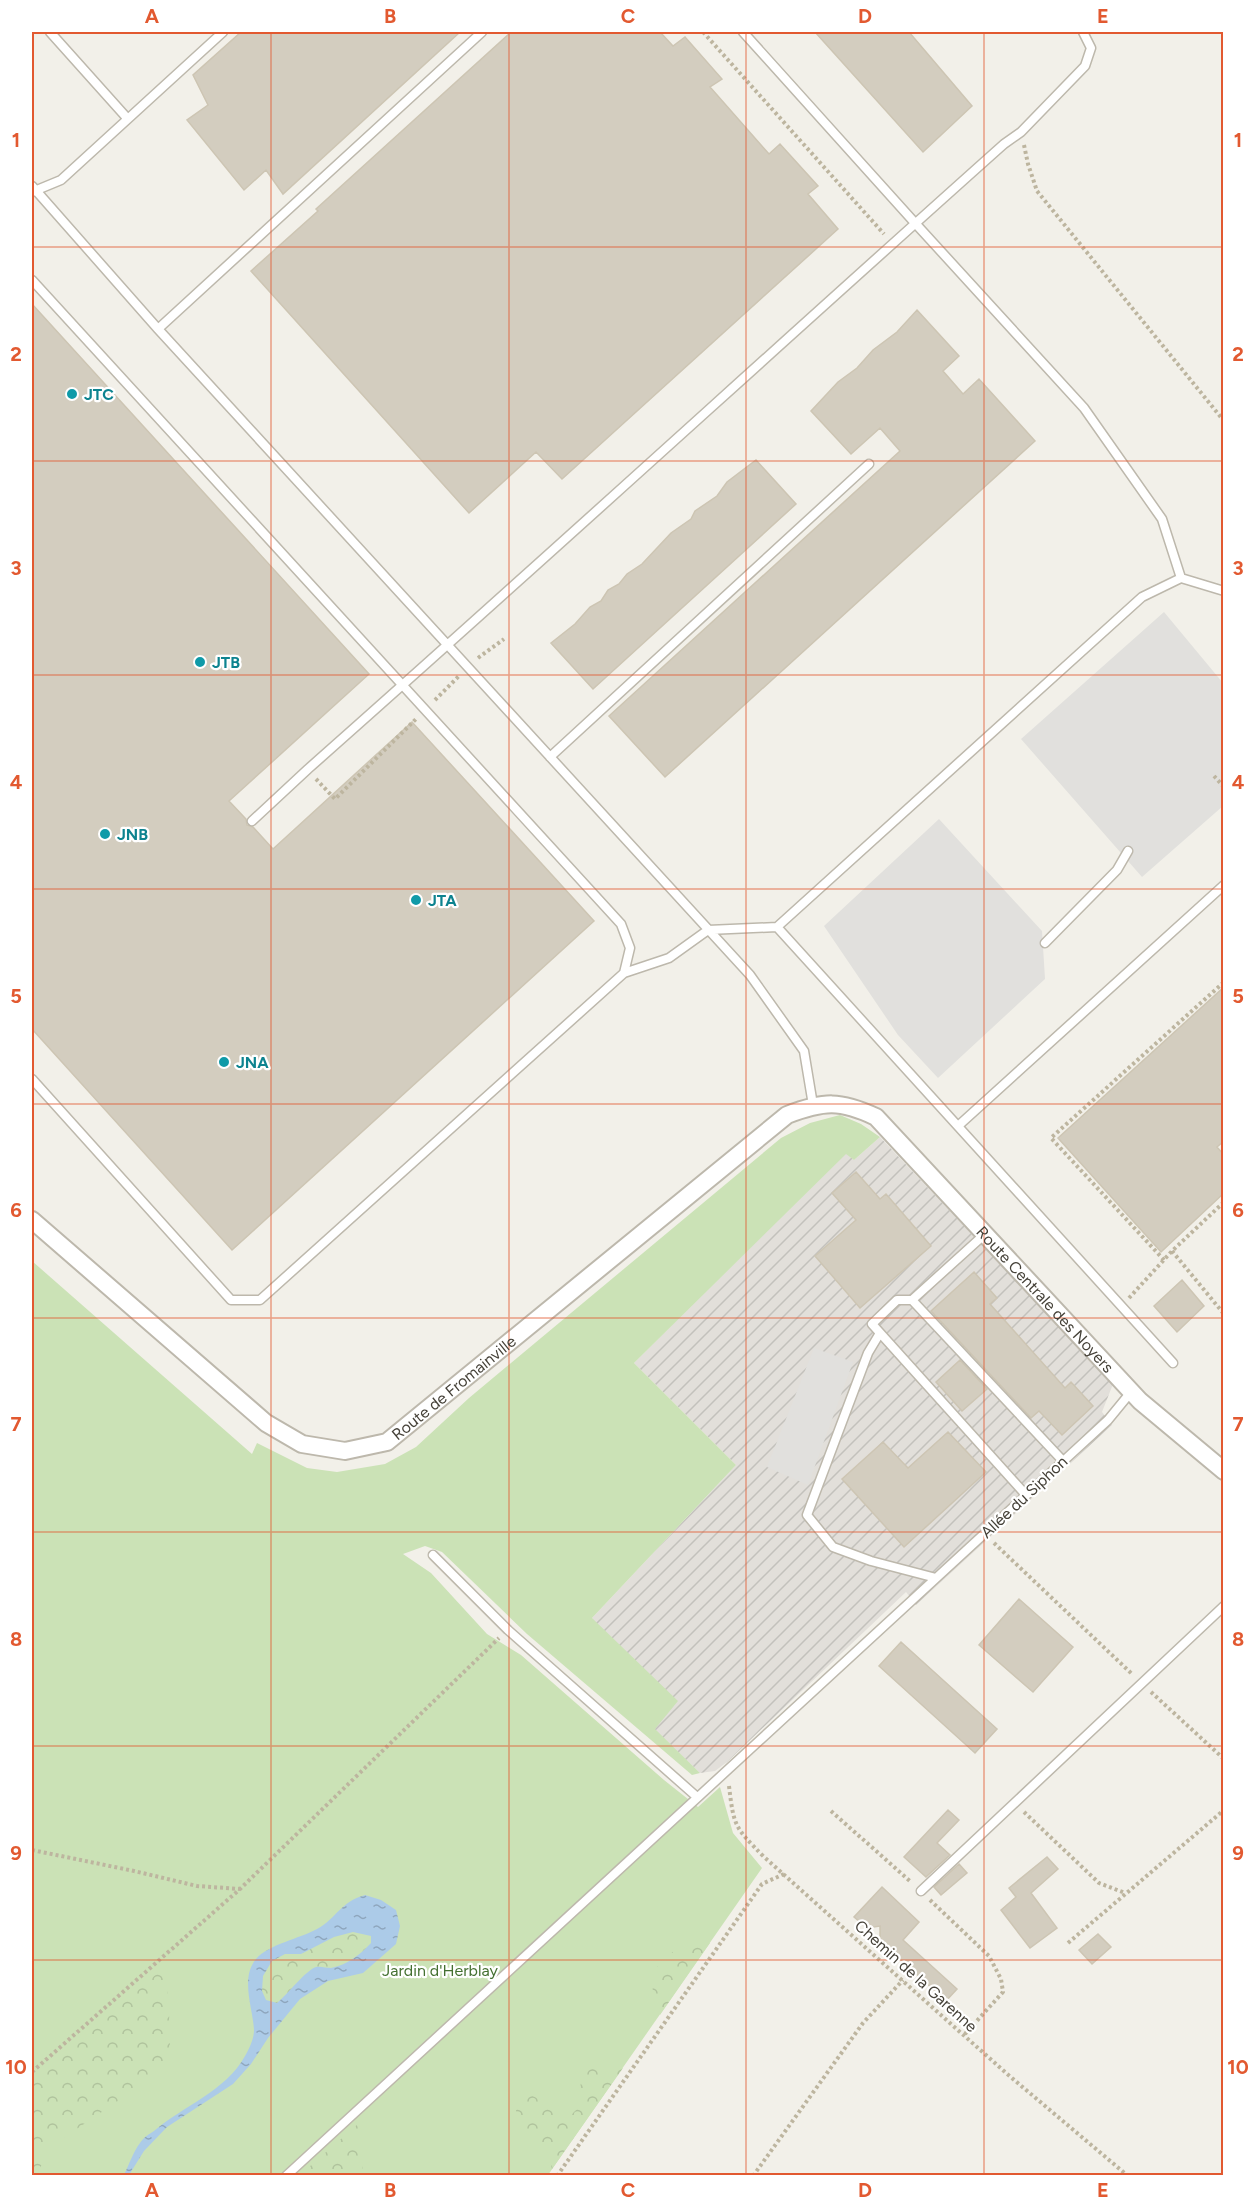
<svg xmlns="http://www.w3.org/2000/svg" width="1255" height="2207" font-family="Figtree,sans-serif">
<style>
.industrial{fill:url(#industrial-furrows)}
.green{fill:#cbe2b6}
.forest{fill:url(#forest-crowns)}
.parking{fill:#e1e0dd}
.water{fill:url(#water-ripples);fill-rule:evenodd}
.building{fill:#d3cdbf;stroke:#cdc5b3;stroke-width:1.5}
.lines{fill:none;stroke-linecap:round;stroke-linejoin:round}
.lane-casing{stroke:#bdb8ac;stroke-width:11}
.street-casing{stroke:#bdb8ac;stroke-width:20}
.path{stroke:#bdb59f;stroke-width:4;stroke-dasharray:3 3;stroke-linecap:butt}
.lane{stroke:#fff;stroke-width:8}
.street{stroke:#fff;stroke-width:16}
.grid{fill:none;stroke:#e25930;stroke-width:1.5;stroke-opacity:0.55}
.culture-dot{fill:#0f9aa8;stroke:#fff;stroke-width:2}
.labels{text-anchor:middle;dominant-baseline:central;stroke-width:4.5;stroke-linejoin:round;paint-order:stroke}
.culture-label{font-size:16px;font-weight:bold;fill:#0d838f;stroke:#fff;text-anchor:start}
.street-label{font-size:16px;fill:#454138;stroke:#fff}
.park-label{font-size:16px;fill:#447031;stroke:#fff}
.neatline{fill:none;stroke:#e25930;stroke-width:2}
.grid-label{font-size:20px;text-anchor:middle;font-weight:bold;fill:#e25930}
</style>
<defs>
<pattern id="industrial-furrows" width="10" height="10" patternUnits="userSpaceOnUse" patternTransform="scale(1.5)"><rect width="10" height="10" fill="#e2dfda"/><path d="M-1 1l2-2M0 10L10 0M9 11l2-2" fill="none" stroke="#c3c1bc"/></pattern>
<pattern id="forest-crowns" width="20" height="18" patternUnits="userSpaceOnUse" patternTransform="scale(1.5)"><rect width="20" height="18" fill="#cbe2b6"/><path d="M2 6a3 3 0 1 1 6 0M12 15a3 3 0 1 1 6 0" fill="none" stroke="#b0c39d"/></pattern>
<pattern id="water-ripples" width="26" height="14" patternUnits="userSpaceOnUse" patternTransform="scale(1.5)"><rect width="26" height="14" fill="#accbe8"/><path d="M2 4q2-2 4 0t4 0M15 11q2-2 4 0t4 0" fill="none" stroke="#8ea6bd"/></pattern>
</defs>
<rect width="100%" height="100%" fill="#f2f0e9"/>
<path class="industrial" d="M880 1137 1113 1384 1102 1412 1112 1425 916 1605 906 1592 727 1762 715 1771 700 1773 654 1729 592 1618 736 1465 634 1363 846 1153 854 1160Z"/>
<path class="green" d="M840 1115 861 1124 880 1137 854 1160 846 1154 634 1363 736 1465 592 1618 678 1701 655 1729 700 1773 692 1775 527 1634 442 1552 425 1546 403 1554 431 1573 487 1634 521 1655 664 1780 698 1807 720 1787 733 1833 762 1868 548 2175H32V1261L252 1454 257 1443 307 1468 337 1472 385 1464 416 1447 469 1398 781 1138 810 1123Z"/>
<path class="forest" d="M353 1932 371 1935V1943C361 1954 347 1965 331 1968 324 1969 319 1966 312 1970 299 1977 290 1993 277 2003L266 2000 262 1991 263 1975 272 1961 285 1954H301L334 1937Z
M701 1938 710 1943 660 2015 653 1995 652 1976 659 1964 684 1942Z
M161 1970 167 1989 169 2008 170 2050 158 2074 47 2149 38 2175H32V2081Z
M606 2060 623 2068 552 2169C550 2162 549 2153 544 2147 529 2130 514 2127 516 2101L525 2092 539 2099 566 2120 576 2110 582 2077 592 2066Z
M359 2123 364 2161 361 2175H300Z"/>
<path class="parking" d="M1164 612 1223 683V806L1142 877 1021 739Z
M939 819 1042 931 1045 979 938 1078 898 1035 824 926Z
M814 1348 853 1362 808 1485 767 1467Z"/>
<path class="water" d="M365 1895 381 1900 396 1910 400 1926 396 1944 363 1973 328 1981 300 1999 268 2038 251 2064 233 2084 167 2127 144 2151 129 2175H124C129 2165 133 2152 140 2143 143 2138 149 2134 154 2131 183 2106 226 2091 245 2056 249 2049 254 2039 254 2030 253 2009 240 1978 256 1959 269 1944 299 1939 317 1929 337 1918 340 1902 365 1895ZM353 1932 371 1936V1943C361 1954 347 1965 331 1968 326 1968 321 1966 316 1967 306 1970 288 1994 277 2003L266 2000 262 1991 263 1976 272 1961 285 1954H301L334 1937Z"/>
<path class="building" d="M241 32H460L283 194 266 170 244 190 187 120 208 105 193 75Z
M511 32H660L673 46 685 37 722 79 710 87 769 154 780 144 818 186 808 194 838 229 562 479 536 452 469 513 251 271 318 211 316 209Z
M815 32H909L972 106 923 152Z
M32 304 369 674 229 801 246 819 247 825 253 827 273 849 412 722 594 921 232 1250 32 1029Z
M917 310 959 356 943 371 963 394 979 379 1035 441 665 777 609 716 900 451 880 428 851 454 811 411 838 382 857 368 873 350 897 332Z
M756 460 796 504 593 689 551 643 575 624 590 607 601 601 608 590 619 584 627 574 642 564 671 533 691 519 695 511 717 496 727 482Z
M1224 987V1141L1217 1147 1224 1155V1193L1161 1252 1058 1138Z
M856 1172 880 1199 886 1194 931 1246 860 1308 815 1256 856 1220 832 1193Z
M974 1272 997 1298 990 1304 1065 1388 1071 1382 1093 1406 1062 1435 1039 1411 1031 1418 931 1311Z
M1182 1280 1204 1306 1177 1332 1154 1306Z
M960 1360 987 1389 962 1411 936 1382Z
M948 1432 986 1472 904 1547 842 1479 883 1442 908 1468Z
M1019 1599 1073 1647 1033 1692 979 1645Z
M901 1642 997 1729 975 1753 879 1666Z
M948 1810 959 1820 937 1843 950 1855 926 1877 904 1857Z
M1047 1857 1058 1869 1031 1893 1057 1928 1030 1948 1001 1910 1016 1897 1009 1888Z
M959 1864 967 1873 941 1895 934 1887Z
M882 1887 919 1922 903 1940 957 1989 946 2001 880 1941V1926L867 1928 854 1917Z
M1098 1934 1111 1947 1092 1964 1079 1950Z"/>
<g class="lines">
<g class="lane-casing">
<path id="lane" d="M50 32 127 118
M743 32 915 223 1084 408 1162 519 1181 578
M32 186 158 329 750 975 804 1051 813 1105
M32 192 61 180 223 32
M32 280 621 924 630 948 624 973 260 1300H231L32 1079
M158 329 482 32
M550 757 869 464
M252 821 308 769C541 563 771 352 1004 144L1021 132 1085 66 1091 48 1083 32
M777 927 1173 1363
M1045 943 1117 870 1128 851
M624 973 669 958 708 930 777 927 1142 597 1181 578 1224 591
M958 1126 1224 885
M912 1300 985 1234
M880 1333 868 1353 807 1515 833 1547 871 1561 936 1578
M1026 1495 872 1324 897 1300H912L1063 1461
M433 1555 508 1630 697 1797
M921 1891 1224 1606
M286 2176 1108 1420 1131 1392"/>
</g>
<g class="street-casing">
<g id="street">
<path id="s1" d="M32 1220 266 1423 302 1444 345 1451 387 1442 787 1115C824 1101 840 1100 876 1117L1140 1401 1224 1471"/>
</g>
</g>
<path class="path" d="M703 32 884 234
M1024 145 1028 164 1037 191 1224 421
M478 658 504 639
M435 700 459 676
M1214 776 1224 787
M316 779 335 799 417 718
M1172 1251 1224 1314
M1164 1260 1051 1138 1224 982
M1129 1298 1172 1251 1224 1202
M994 1543 1132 1674
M1151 1692 1224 1759
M729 1786C734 1828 735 1827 764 1857L1006 2073 1128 2176
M831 1811 911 1882
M1024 1812 1099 1883 1125 1893
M32 1850 134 1871 197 1886 240 1889
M930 1900 989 1956 1001 1979 1003 1992 964 2035
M1068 1943 1224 1810
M32 2072 240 1889 499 1638
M557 2176 762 1884 784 1874
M753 2176 863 2023 903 1980"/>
<use href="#lane" class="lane"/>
<use href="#street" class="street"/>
</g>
<path class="grid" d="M271 32V2176M509 32V2176M746 32V2176M984 32V2176M32 247H1224M32 461H1224M32 675H1224M32 889H1224M32 1104H1224M32 1318H1224M32 1532H1224M32 1746H1224M32 1960H1224"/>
<g class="culture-dot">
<circle cx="72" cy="394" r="6"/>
<circle cx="200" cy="662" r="6"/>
<circle cx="105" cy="834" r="6"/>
<circle cx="416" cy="900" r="6"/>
<circle cx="224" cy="1062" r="6"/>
</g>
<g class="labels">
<g class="culture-label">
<text x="84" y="394">JTC</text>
<text x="212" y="662">JTB</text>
<text x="117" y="834">JNB</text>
<text x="428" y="900">JTA</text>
<text x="236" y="1062">JNA</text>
</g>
<g class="street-label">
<text stroke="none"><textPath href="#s1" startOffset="1296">Route Centrale des Noyers</textPath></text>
<text stroke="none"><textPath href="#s1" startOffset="524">Route de Fromainville</textPath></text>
<text transform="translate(1024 1497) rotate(-43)">Allée du Siphon</text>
<text transform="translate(916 1976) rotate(42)">Chemin de la Garenne</text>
</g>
<g class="park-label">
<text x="440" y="1970">Jardin d'Herblay</text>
</g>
</g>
<rect width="1255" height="2207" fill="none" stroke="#ffffff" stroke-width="66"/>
<rect x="33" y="33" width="1189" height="2141" class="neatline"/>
<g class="grid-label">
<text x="152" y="23">A</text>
<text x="390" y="23">B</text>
<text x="628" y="23">C</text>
<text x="865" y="23">D</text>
<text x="1103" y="23">E</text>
<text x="16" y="147">1</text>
<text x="1238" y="147">1</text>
<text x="16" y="361">2</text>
<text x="1238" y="361">2</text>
<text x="16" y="575">3</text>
<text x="1238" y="575">3</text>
<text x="16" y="789">4</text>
<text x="1238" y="789">4</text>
<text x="16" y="1003">5</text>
<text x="1238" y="1003">5</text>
<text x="16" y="1217">6</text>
<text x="1238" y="1217">6</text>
<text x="16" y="1431">7</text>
<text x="1238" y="1431">7</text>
<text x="16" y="1646">8</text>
<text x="1238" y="1646">8</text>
<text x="16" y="1860">9</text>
<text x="1238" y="1860">9</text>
<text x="16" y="2074">10</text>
<text x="1238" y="2074">10</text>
<text x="152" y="2197">A</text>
<text x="390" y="2197">B</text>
<text x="628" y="2197">C</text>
<text x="865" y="2197">D</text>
<text x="1103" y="2197">E</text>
</g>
</svg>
